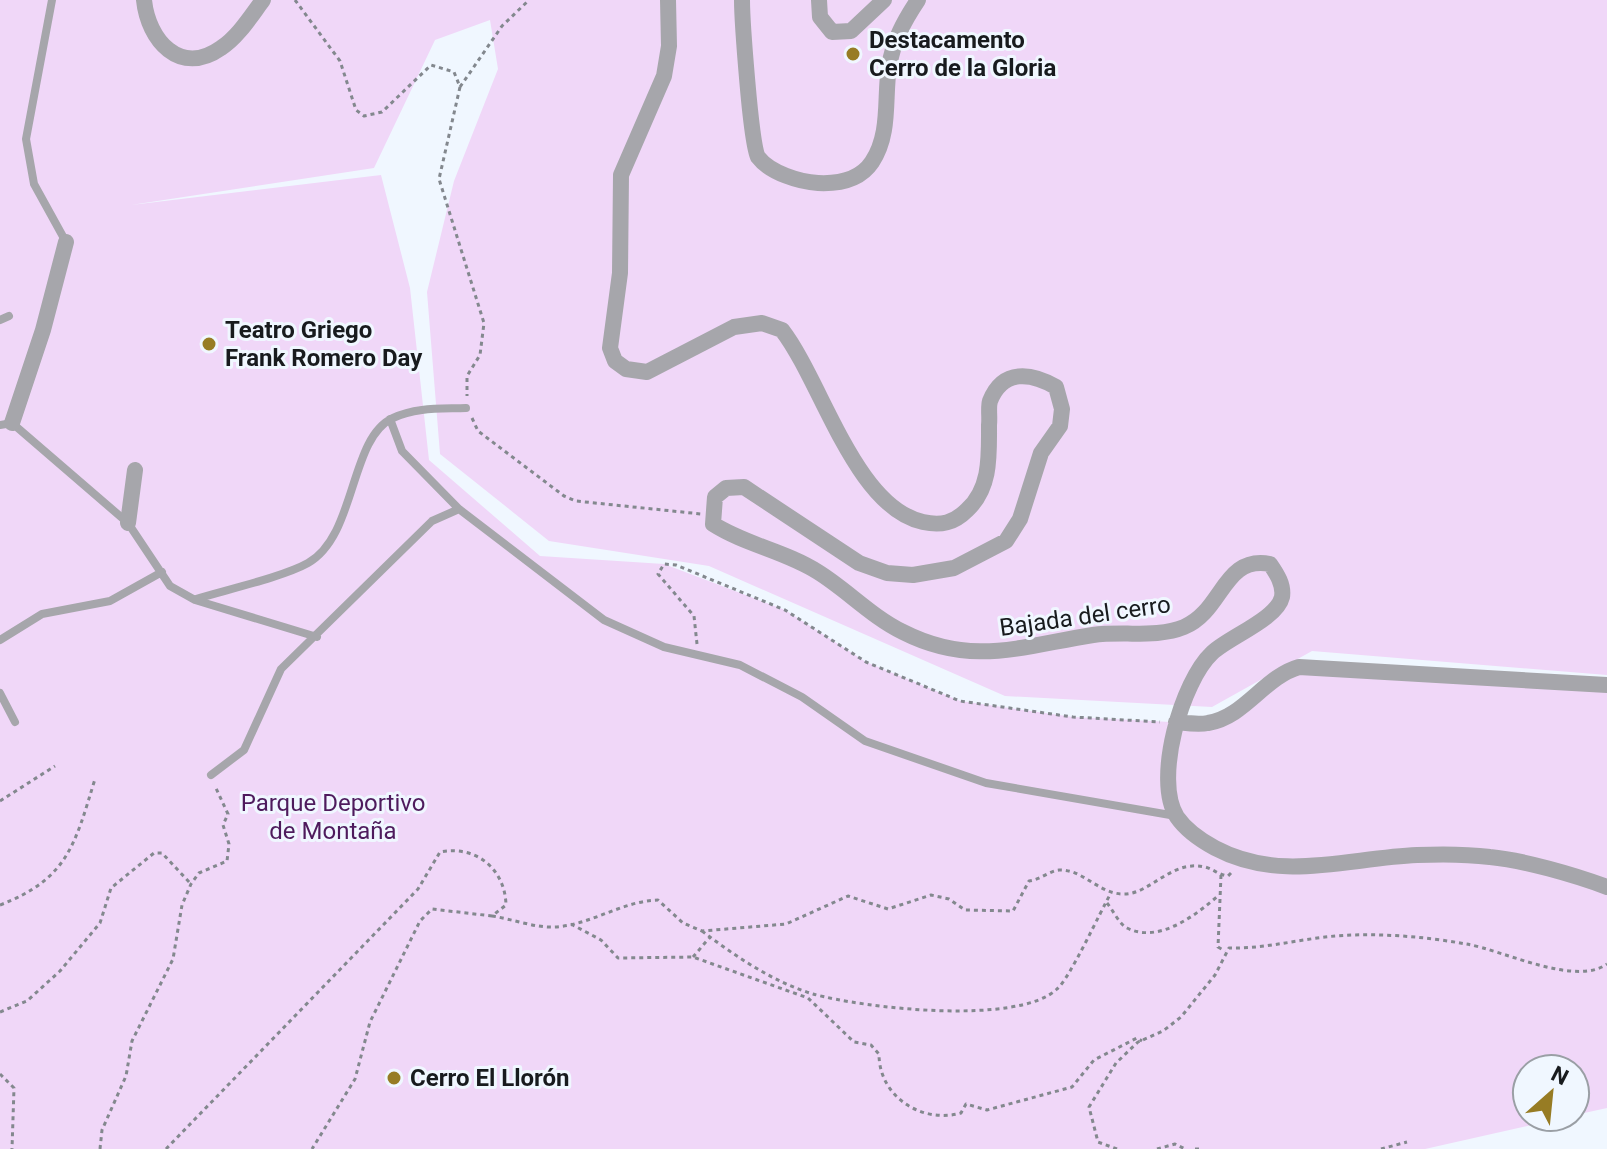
<svg xmlns="http://www.w3.org/2000/svg" width="1607" height="1149" font-family="Roboto,sans-serif">
<style>
.green{fill:#f0d7f8}
.lines{fill:none;stroke-linecap:round;stroke-linejoin:round}
.path{stroke:#83888e;stroke-width:3;stroke-dasharray:4 4;stroke-linecap:butt}
.lane{stroke:#a6a6ab;stroke-width:8}
.street{stroke:#a6a6ab;stroke-width:16}
.poi-dot{fill:#977c24;stroke:#f0f7ff;stroke-width:3}
.labels{text-anchor:middle;dominant-baseline:central;stroke-width:6;stroke-linejoin:round;paint-order:stroke}
.poi-label{font-size:24px;font-weight:bold;fill:#181b1e;stroke:#f0f7ff;text-anchor:start}
.street-label{font-size:24px;fill:#181b1e;stroke:#f0f7ff}
.park-label{font-size:24px;fill:#4e1b5d;stroke:#f0f7ff}
</style>
<rect width="100%" height="100%" fill="#f0f7ff"/>
<path class="green" d="M0 0H1607V675L1312 651 1212 707 1005 696 709 566 549 541 440 454 427 292 454 181 498 69 490 20 435 40 374 168 131 205 381 175 410 288 429 460 540 556 664 564 785 610 866 662 960 701 1073 717 1209 724 1299 667 1607 683V1108L1575 1115V1069H1527V1117H1567L1425 1149H0Z"/>
<g class="lines">
<path class="path" d="M295 0 340 61 356 110 364 116 382 112 431 65 454 72 460 87 439 179 484 323 480 355 467 376V396
M460 87 502 26 529 0
M472 418 478 431 564 496 576 501 701 514
M697 644 694 616 658 574 664 564 676 565 785 610 866 662 960 701 1073 717 1160 722
M0 801 55 766
M1221 875 1218 947 1225 951
M1107 903C1113 910 1119 924 1127 928 1159 944 1196 915 1219 895
M0 905C68 879 75 844 95 779
M492 916C512 919 535 928 555 927 591 925 622 901 658 900L683 923 702 931 786 924 848 896 888 909 931 895 949 899 965 910 1013 911 1029 881C1040 880 1049 871 1059 870 1083 869 1099 894 1123 894 1150 895 1171 859 1205 867 1213 869 1219 875 1228 876L1232 872
M571 924 601 940 618 958 693 957 808 998 854 1042 871 1045 879 1054C879 1097 922 1124 961 1113L966 1104 987 1110 1072 1087 1094 1060 1137 1038 1142 1041
M702 931C735 956 773 982 813 994 863 1008 1018 1026 1057 989 1070 978 1100 912 1111 893
M693 957 710 937
M0 1012 27 1001 60 971 100 923 111 888 154 853H162L191 884
M0 1074 14 1088 12 1149
M100 1149 102 1130 126 1076 132 1041 173 959 182 905 191 884 199 873 227 861 229 844 223 825 228 814 215 786
M166 1149 418 889 440 852C475 845 505 868 506 905L492 916 432 909 420 921 370 1022 355 1079 312 1149
M1117 1149 1098 1142 1089 1107 1116 1063 1138 1042 1163 1031 1181 1017 1215 975 1229 948C1260 949 1292 941 1325 937 1370 932 1422 936 1466 944 1503 950 1575 987 1607 964
M1157 1149 1175 1144 1185 1149
M1195 1149H1202
M1381 1149 1407 1142"/>
<path class="lane" d="M52 0 26 139 34 184 66 242
M0 320 9 316
M390 419 402 451 459 509
M0 425 12 423 128 523 170 586 195 600 317 637
M196 599C225 590 283 577 308 563 357 535 349 438 393 418 416 407 441 409 466 408
M0 640 42 614 110 601 162 572
M0 693 15 722
M211 775 244 750 281 669 432 521 459 509 604 620 664 647 740 665 802 697 865 741 986 783 1176 816"/>
<path class="street" d="M144 0C148 40 180 77 221 48 238 37 251 16 263 0
M668 0 669 46 664 76 621 175 620 273 610 348 615 361 626 369 647 372 734 327 762 323 782 330C822 382 855 507 923 522 941 526 954 523 967 510 991 488 989 456 989 425 990 418 988 407 990 401 1003 368 1032 373 1056 387L1062 409 1060 426 1041 453 1020 519 1006 541 954 568 913 575 887 573 859 563 744 487 726 488 715 497 713 524C746 545 785 551 818 572 847 590 872 617 903 632 972 667 1022 646 1093 635 1121 631 1158 638 1184 627 1223 611 1223 555 1270 564 1277 574 1284 585 1282 597 1277 619 1229 637 1212 653 1182 681 1153 780 1177 817 1186 830 1202 841 1215 848 1281 883 1347 858 1417 855 1440 854 1466 854 1490 857 1523 860 1575 875 1607 887
M742 0C742 18 751 149 758 157 770 173 800 182 818 183 839 184 860 180 872 162 891 133 884 98 889 67 893 41 904 21 918 0
M819 0 820 17 832 32 851 31 884 0
M12 423 43 330 66 242
M128 523 135 470
M1176 722C1186 723 1198 725 1208 723 1245 717 1264 677 1299 667L1607 685"/>
</g>
<g class="poi-dot">
<circle cx="853" cy="54" r="8"/>
<circle cx="209" cy="344" r="8"/>
<circle cx="394" cy="1078" r="8"/>
</g>
<g class="labels">
<g class="poi-label">
<text x="869" y="40">Destacamento<tspan x="869" dy="28">Cerro de la Gloria</tspan></text>
<text x="225" y="330">Teatro Griego<tspan x="225" dy="28">Frank Romero Day</tspan></text>
<text x="410" y="1078">Cerro El Llorón</text>
</g>
<g class="street-label">
<text transform="translate(1085 616) rotate(-8)">Bajada del cerro</text>
</g>
<g class="park-label">
<text x="333" y="803">Parque Deportivo<tspan x="333" dy="28">de Montaña</tspan></text>
</g>
</g>
<g transform="translate(1551 1093) rotate(27)"><circle r="38" fill="#f0f7ff" stroke="#9a9fa5" stroke-width="2"/>
<path d="M0-6L14 30L0 20L-14 30Z" fill="#977c24"/>
<text y="-12" font-size="22" font-weight="bold" text-anchor="middle" fill="#181b1e">N</text>
</g>
</svg>
